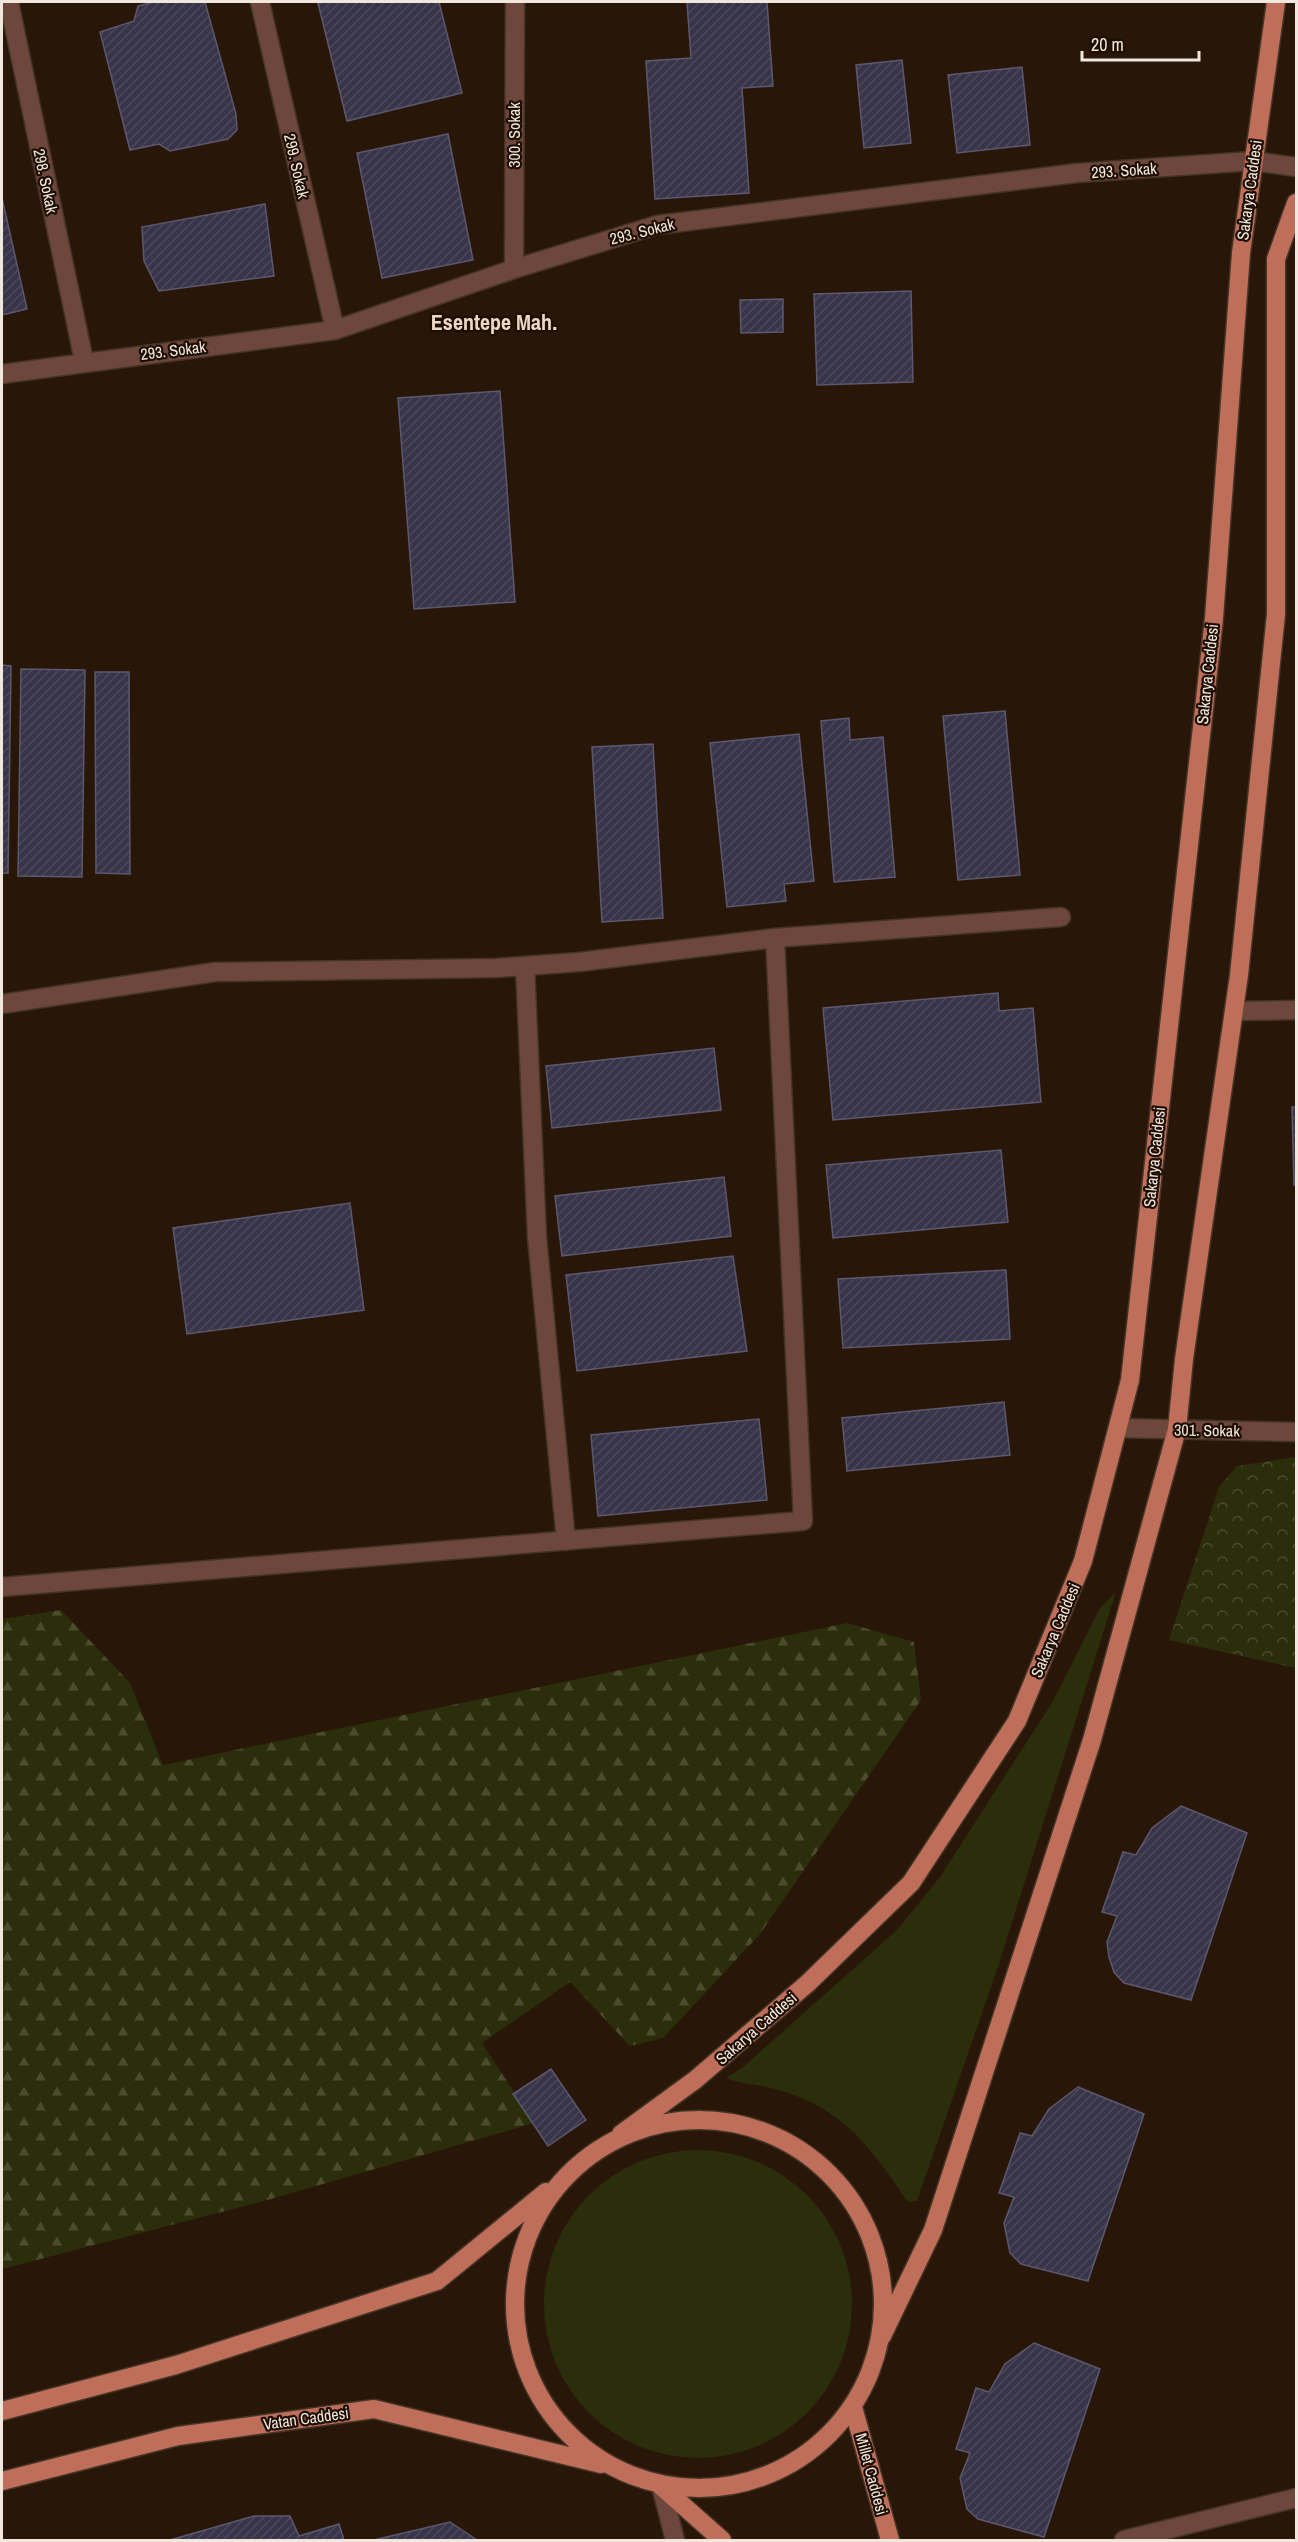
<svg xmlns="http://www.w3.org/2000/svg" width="1298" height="2542" font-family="'Archivo Narrow',sans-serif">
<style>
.grass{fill:#2b2e0a}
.forest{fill:url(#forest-firs)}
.park{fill:url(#park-crowns)}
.building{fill:url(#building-hatch);stroke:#5c586f;stroke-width:1.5}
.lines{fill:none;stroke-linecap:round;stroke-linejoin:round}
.minor-casing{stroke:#443426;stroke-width:21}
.major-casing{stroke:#443426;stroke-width:21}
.minor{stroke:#6d463c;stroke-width:18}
.major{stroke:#bf6e5a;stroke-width:18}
.labels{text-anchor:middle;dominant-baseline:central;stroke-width:4.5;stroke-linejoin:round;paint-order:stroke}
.street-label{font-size:16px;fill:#f2e7dd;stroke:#1e0e02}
.district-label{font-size:22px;font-weight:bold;fill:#eed7c3;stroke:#1e0e02}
</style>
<defs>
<pattern id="forest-firs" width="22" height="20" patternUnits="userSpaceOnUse" patternTransform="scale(1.5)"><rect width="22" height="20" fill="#2b2e0a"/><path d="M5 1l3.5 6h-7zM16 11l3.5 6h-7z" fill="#4a4c2d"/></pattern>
<pattern id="park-crowns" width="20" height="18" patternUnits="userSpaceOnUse" patternTransform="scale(1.5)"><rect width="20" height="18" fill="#2b2e0a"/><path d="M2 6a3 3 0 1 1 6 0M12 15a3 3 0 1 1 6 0" fill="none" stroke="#4a4c2d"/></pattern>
<pattern id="building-hatch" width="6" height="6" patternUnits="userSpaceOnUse" patternTransform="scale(1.5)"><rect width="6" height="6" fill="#383449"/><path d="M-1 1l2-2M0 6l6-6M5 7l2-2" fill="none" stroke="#4c485a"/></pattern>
</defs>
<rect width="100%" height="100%" fill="#281708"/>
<path class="grass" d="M1116 1592 998 1967 917 2201 908 2202C869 2145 842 2106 771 2088 756 2084 740 2084 726 2078L743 2067 897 1930 940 1877 1053 1701 1100 1608Z
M544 2304a154 154 0 1 1 308 0a154 154 0 1 1-308 0Z"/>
<path class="forest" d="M61 1610 130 1683 163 1765 847 1623 914 1642 921 1700 760 1934 663 2038 630 2046 570 1982 482 2043 534 2123 271 2199 2 2269V1619Z"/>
<path class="park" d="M1296 1457V1668L1169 1640 1219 1487 1237 1466Z"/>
<path class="building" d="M153 2H205L236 114 237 130 228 139 170 151 159 144 130 150 100 32 134 21 138 6Z
M325 2H439L462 93 347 121 318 3Z
M687 2H767L773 86 742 88 749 193 655 199 646 61 691 58Z
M902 60 911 143 864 148 856 65Z
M1022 67 1030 145 957 153 948 75Z
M448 134 473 260 382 278 357 153Z
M2 198 27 309 2 315Z
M265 204 274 276 159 291 144 261 142 227Z
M911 291 913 382 817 385 814 294Z
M783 299V332L741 333 740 300Z
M500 391 515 602 414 609 398 398Z
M2 665 11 666 8 873H2Z
M21 669 85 670 82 877 18 876Z
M95 672H129L130 874 96 873Z
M1005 711 1020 875 958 880 943 716Z
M849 718 850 740 883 737 895 877 834 882 821 721Z
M799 734 814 881 784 884 786 901 727 907 710 743Z
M653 744 663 918 602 922 592 747Z
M998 993 999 1011 1033 1008 1041 1102 833 1120 823 1008Z
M714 1048 721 1110 552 1128 546 1066Z
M1292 1107H1296V1185H1294Z
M1001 1150 1008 1222 833 1238 826 1165Z
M724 1177 731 1236 562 1256 555 1196Z
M350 1203 364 1310 187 1334 173 1228Z
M733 1256 747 1351 577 1371 566 1275Z
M1006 1270 1010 1339 843 1348 838 1279Z
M1004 1402 1010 1455 847 1471 842 1418Z
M759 1419 767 1500 598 1516 591 1435Z
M1181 1806 1247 1833 1191 2000 1124 1983 1114 1972 1109 1957 1107 1942 1117 1916 1102 1912 1123 1852 1136 1855 1152 1828Z
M551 2069 586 2120 548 2146 513 2094Z
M1078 2087 1144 2114 1088 2281 1021 2264 1010 2253 1004 2223 1014 2197 999 2193 1020 2133 1032 2136 1049 2109Z
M1034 2343 1100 2369 1044 2537 978 2519 967 2509 960 2478 970 2453 956 2449 976 2388 989 2392 1005 2364Z
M254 2516H290L299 2536 339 2524 344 2540H170Z
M450 2522 477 2540H374Z"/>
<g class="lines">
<g class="minor-casing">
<path id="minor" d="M9 2 84 361
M260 2 335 330
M514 269 515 2
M2 374 335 330 514 269 657 225 1077 173 1253 161 1296 167
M525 966 537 1237 566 1541
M2 1004 215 972 496 968 579 962 775 938 1061 917
M1234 1011 1296 1010
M1118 1428 1296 1432
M2 1587 803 1521 775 938
M661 2486 675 2540
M1124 2540 1296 2498"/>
</g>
<g class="major-casing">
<path id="major" d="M515 2304a184 184 0 1 1 368 0a184 184 0 1 1-368 0Z
M621 2134 695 2080 808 1983 911 1883 1017 1721 1083 1561 1130 1380 1214 618 1241 253 1276 2
M882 2336 933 2230 1092 1740 1177 1429 1184 1359 1239 975 1276 614V259L1296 203
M853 2407 890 2540
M2 2411 176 2365 437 2281 546 2192
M2 2481 178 2436 374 2409 601 2464
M661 2486 722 2540"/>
</g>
<use href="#minor" class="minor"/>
<use href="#major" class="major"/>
</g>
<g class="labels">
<g class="street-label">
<text transform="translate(514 135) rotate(-90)">300. Sokak</text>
<text transform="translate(297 166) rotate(77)">299. Sokak</text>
<text transform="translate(1124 170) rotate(-4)">293. Sokak</text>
<text transform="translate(46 181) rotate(78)">298. Sokak</text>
<text transform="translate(1249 190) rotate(-82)">Sakarya Caddesi</text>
<text transform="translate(642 231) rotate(-14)">293. Sokak</text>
<text transform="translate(173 350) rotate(-7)">293. Sokak</text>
<text transform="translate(1207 674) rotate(-84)">Sakarya Caddesi</text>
<text transform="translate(1154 1157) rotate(-84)">Sakarya Caddesi</text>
<text transform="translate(1207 1430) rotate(1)">301. Sokak</text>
<text transform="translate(1055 1630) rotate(-67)">Sakarya Caddesi</text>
<text transform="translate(756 2028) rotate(-41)">Sakarya Caddesi</text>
<text transform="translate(306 2418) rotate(-8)">Vatan Caddesi</text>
<text transform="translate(872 2474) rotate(75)">Millet Caddesi</text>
</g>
<g class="district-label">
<text x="494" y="322">Esentepe Mah.</text>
</g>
</g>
<rect width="1298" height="2542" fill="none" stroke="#f2e7dd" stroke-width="6"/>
<path d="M1082 51v9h117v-9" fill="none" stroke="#f2e7dd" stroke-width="3"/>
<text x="1091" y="51" font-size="18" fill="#f2e7dd" stroke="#1e0e02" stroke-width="4.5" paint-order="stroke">20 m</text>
</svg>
